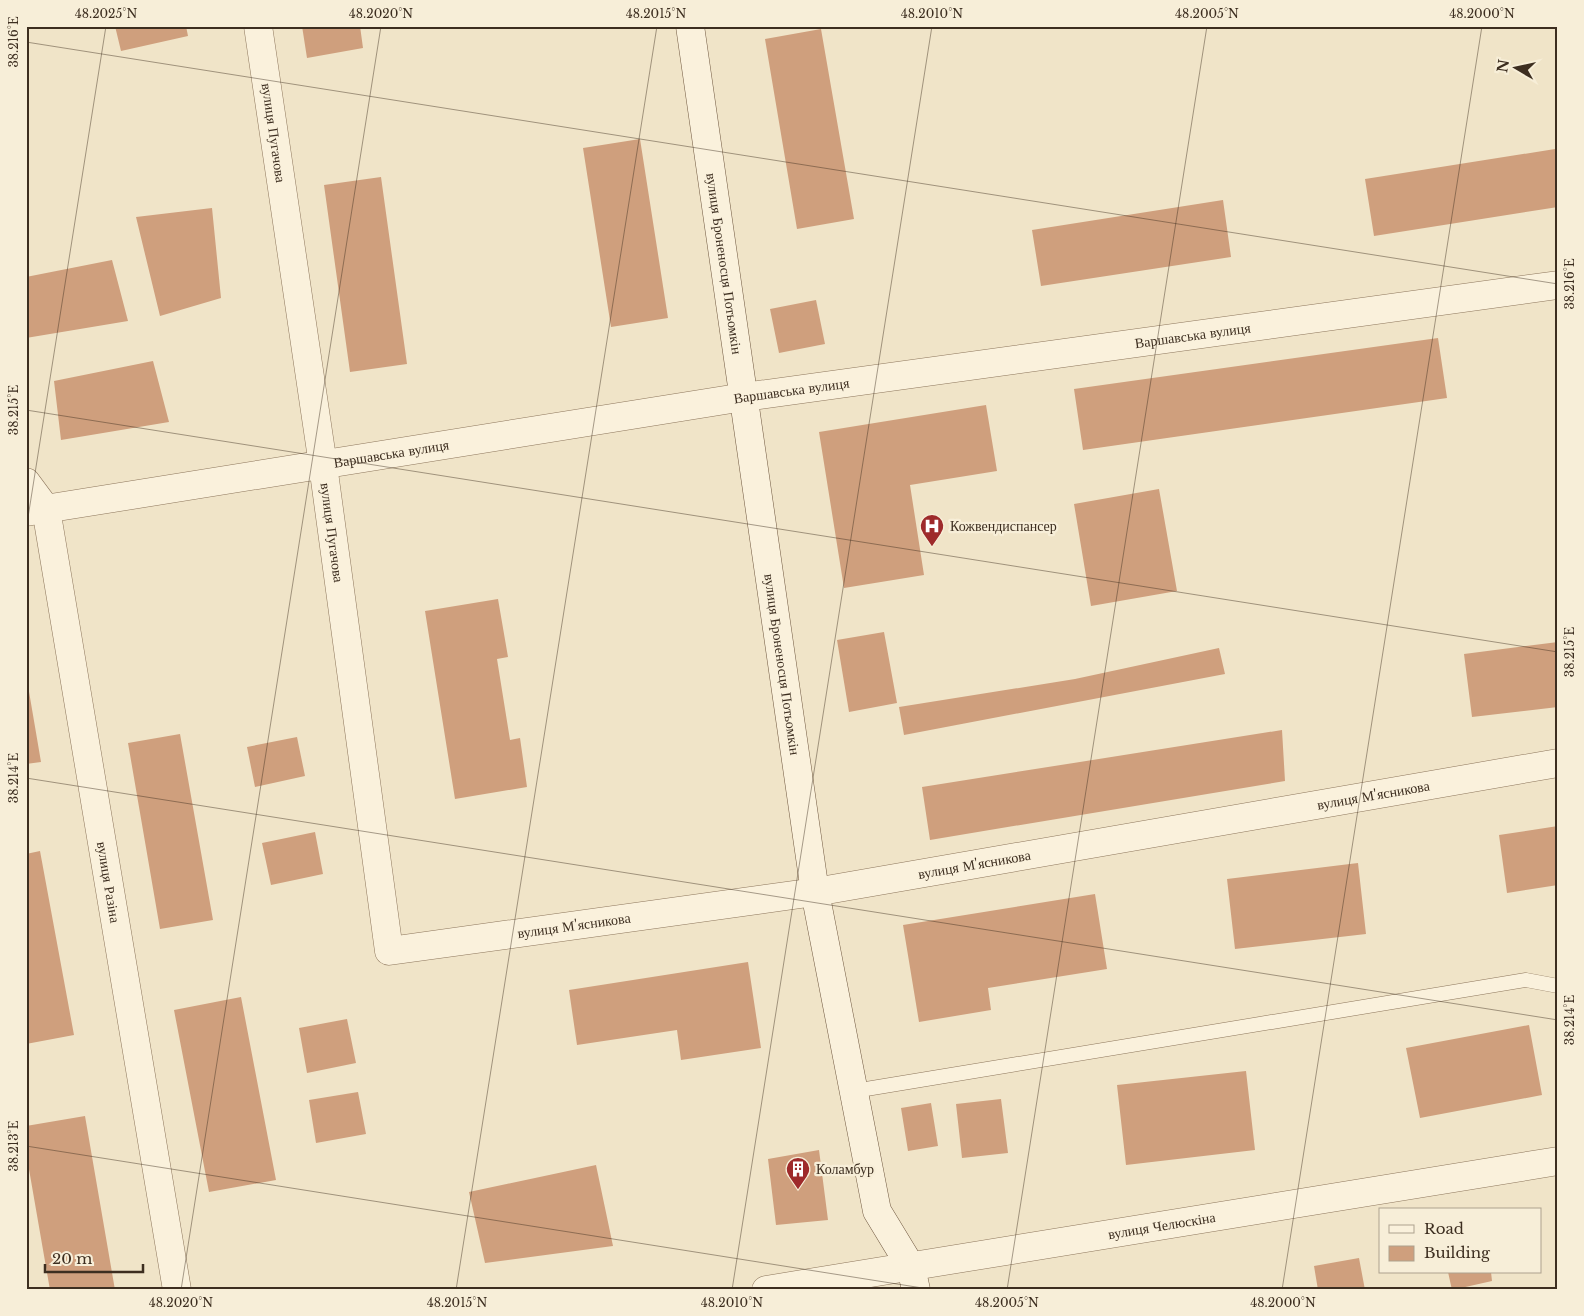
<svg xmlns="http://www.w3.org/2000/svg" width="1584" height="1316" font-family="'Libre Baskerville',serif">
<style>
.building{fill:#cf9f7d}
.lines{fill:none;stroke-linecap:round;stroke-linejoin:round}
.lane-casing{stroke:#8d765c;stroke-width:15}
.street-casing{stroke:#8d765c;stroke-width:29}
.secondary-casing{stroke:#6f573f;stroke-width:29}
.lane{stroke:#faf1dc;stroke-width:14}
.street{stroke:#faf1dc;stroke-width:28}
.secondary{stroke:#faf1dc;stroke-width:28}
.ticks{fill:none;stroke:#3d2e20;stroke-width:1;stroke-opacity:0.45}
.labels{text-anchor:middle;dominant-baseline:central;stroke-width:4.5;stroke-linejoin:round;paint-order:stroke}
.street-label{font-size:14px;fill:#3d2e20;stroke:#f7eed8}
.poi-label{font-size:14px;fill:#3d2e20;stroke:#f7eed8;text-anchor:start}
.neatline{fill:none;stroke:#3d2e20;stroke-width:2}
.ticks-label{font-size:12px;text-anchor:middle;fill:#3d2e20}
</style>
<rect width="100%" height="100%" fill="#f0e4c8"/>
<path class="building" d="M115 26H186L188 36 121 51Z
M302 26H360L363 48 307 58Z
M821 29 854 219 797 229 765 39Z
M640 139 668 318 611 327 583 148Z
M1555 149 1558 207 1374 236 1365 179Z
M381 177 407 364 350 372 324 185Z
M1223 200 1231 257 1041 286 1032 230Z
M212 208 221 298 160 316 136 217Z
M112 260 128 321 26 338V277Z
M816 300 825 344 779 353 770 309Z
M1438 338 1447 398 1083 450 1074 389Z
M153 361 169 422 61 440 54 381Z
M986 405 997 471 910 485 924 575 844 588 819 432Z
M1159 489 1177 591 1091 606 1074 504Z
M498 599 508 657 497 659 510 740 520 738 527 787 455 799 425 611Z
M884 632 897 703 849 712 837 640Z
M1558 642V707L1472 717 1464 654Z
M1219 648 1225 674 904 735 899 707 1075 679Z
M26 674 41 762 26 764Z
M1282 730 1285 781 930 840 922 787Z
M180 734 213 920 160 929 128 743Z
M297 737 305 776 255 787 247 747Z
M1558 826V885L1507 893 1499 835Z
M315 832 323 874 271 885 262 843Z
M40 851 74 1035 26 1044V854Z
M1358 863 1366 934 1235 949 1227 879Z
M1095 894 1107 969 988 988 991 1010 919 1022 903 925Z
M748 962 761 1048 681 1060 677 1030 577 1045 569 990Z
M241 997 276 1180 209 1192 174 1010Z
M347 1019 356 1063 307 1073 299 1028Z
M1529 1025 1542 1095 1420 1118 1406 1048Z
M1246 1071 1255 1150 1126 1165 1117 1085Z
M358 1092 366 1134 316 1143 309 1100Z
M1001 1099 1008 1153 962 1158 956 1104Z
M931 1103 938 1146 908 1151 901 1108Z
M85 1116 115 1290H50L26 1152V1126Z
M819 1150 828 1220 776 1225 768 1159Z
M596 1165 613 1246 485 1263 469 1192Z
M1359 1258 1365 1290H1318L1314 1266Z
M1448 1272H1491L1492 1281 1452 1290Z"/>
<g class="lines">
<g class="lane-casing">
<path id="lane" d="M854 1091 1526 980 1558 986"/>
</g>
<g class="street-casing">
<g id="street">
<path id="s1" d="M258 26 323 465 389 951 815 892 1558 763"/>
<path id="s2" d="M26 482 46 509 177 1290"/>
<path id="s3" d="M26 512 744 397 1558 285"/>
<path id="s4" d="M766 1290 1558 1161"/>
</g>
</g>
<g class="secondary-casing">
<g id="secondary">
<path id="s5" d="M690 26 815 892 877 1211 911 1267 916 1290"/>
</g>
</g>
<use href="#lane" class="lane"/>
<use href="#street" class="street"/>
<use href="#secondary" class="secondary"/>
</g>
<path class="ticks" d="M26 42 1558 284M26 410 1558 652M26 530 106 26M26 778 1558 1020M26 1146 935 1290M181 1290 381 26M456 1290 657 26M732 1290 932 26M1007 1290 1207 26M1282 1290 1482 26M1558 1290V1289"/>
<defs>
<g id="hospital-pin" transform="scale(1.25)"><path d="M0 17L-7.5 6A9.5 9.5 0 1 1 7.5 6Z" fill="#9e2a2b" stroke="#f7eed8"/><path d="M-5-5h3v3.5h4V-5h3V5h-3V1.5h-4V5h-3Z" fill="#fff"/></g>
<g id="building-pin" transform="scale(1.25)"><path d="M0 17L-7.5 6A9.5 9.5 0 1 1 7.5 6Z" fill="#9e2a2b" stroke="#f7eed8"/><path d="M-4-6H4V6H1V3H-1V6H-4ZM-2.5-4.3h1.7v1.8h-1.7ZM.8-4.3h1.7v1.8H.8ZM-2.5-1h1.7V.8h-1.7ZM.8-1h1.7V.8H.8Z" fill="#fff"/></g>
</defs>
<g fill-rule="evenodd">
<use href="#hospital-pin" x="932" y="526"/>
<use href="#building-pin" x="798" y="1169"/>
</g>
<g class="labels">
<g class="street-label">
<text stroke="none"><textPath href="#s1" startOffset="108">вулиця Пугачова</textPath></text>
<text stroke="none"><textPath href="#s5" startOffset="240">вулиця Броненосця Потьомкін</textPath></text>
<text stroke="none"><textPath href="#s3" startOffset="1180">Варшавська вулиця</textPath></text>
<text stroke="none"><textPath href="#s3" startOffset="775">Варшавська вулиця</textPath></text>
<text stroke="none"><textPath href="#s3" startOffset="370">Варшавська вулиця</textPath></text>
<text stroke="none"><textPath href="#s1" startOffset="512">вулиця Пугачова</textPath></text>
<text stroke="none"><textPath href="#s5" startOffset="645">вулиця Броненосця Потьомкін</textPath></text>
<text stroke="none"><textPath href="#s1" startOffset="1931">вулиця М'ясникова</textPath></text>
<text stroke="none"><textPath href="#s1" startOffset="1526">вулиця М'ясникова</textPath></text>
<text stroke="none"><textPath href="#s2" startOffset="412">вулиця Разіна</textPath></text>
<text stroke="none"><textPath href="#s1" startOffset="1121">вулиця М'ясникова</textPath></text>
<text stroke="none"><textPath href="#s4" startOffset="401">вулиця Челюскіна</textPath></text>
</g>
<g class="poi-label">
<text x="950" y="526">Кожвендиспансер</text>
<text x="816" y="1169">Коламбур</text>
</g>
</g>
<rect width="1584" height="1316" fill="none" stroke="#f7eed8" stroke-width="55"/>
<rect x="1379" y="1208" width="162" height="65" fill="#f7eed8" stroke="#ada18e"/>
<rect x="1389" y="1225" width="25" height="8" fill="#faf1dc" stroke="#ada18e"/>
<text x="1424" y="1234" font-size="15" fill="#3d2e20">Road</text>
<rect x="1389" y="1246" width="25" height="15" fill="#cf9f7d" stroke="#ada18e"/>
<text x="1424" y="1258" font-size="15" fill="#3d2e20">Building</text>
<g transform="translate(1516 68) rotate(279)" stroke="#f7eed8" stroke-width="4" paint-order="stroke">
<path d="M0-4L9 19L0 12L-9 19Z" fill="#3d2e20"/>
<text y="-8" font-size="14" font-weight="bold" text-anchor="middle" fill="#3d2e20">N</text>
</g>
<path d="M45 1264v8h98v-8" fill="none" stroke="#3d2e20" stroke-width="2.5"/>
<text x="52" y="1264" font-size="15" fill="#3d2e20" stroke="#f7eed8" stroke-width="4" paint-order="stroke">20 m</text>
<rect x="28" y="28" width="1528" height="1260" class="neatline"/>
<g class="ticks-label">
<text x="106" y="18">48.2025°N</text>
<text x="381" y="18">48.2020°N</text>
<text x="656" y="18">48.2015°N</text>
<text x="932" y="18">48.2010°N</text>
<text x="1207" y="18">48.2005°N</text>
<text x="1482" y="18">48.2000°N</text>
<text transform="translate(14 42) rotate(-90)" y="4">38.216°E</text>
<text transform="translate(1570 284) rotate(-90)" y="4">38.216°E</text>
<text transform="translate(14 410) rotate(-90)" y="4">38.215°E</text>
<text transform="translate(1570 652) rotate(-90)" y="4">38.215°E</text>
<text transform="translate(14 778) rotate(-90)" y="4">38.214°E</text>
<text transform="translate(1570 1020) rotate(-90)" y="4">38.214°E</text>
<text transform="translate(14 1146) rotate(-90)" y="4">38.213°E</text>
<text x="181" y="1307">48.2020°N</text>
<text x="457" y="1307">48.2015°N</text>
<text x="732" y="1307">48.2010°N</text>
<text x="1007" y="1307">48.2005°N</text>
<text x="1283" y="1307">48.2000°N</text>
</g>
</svg>
